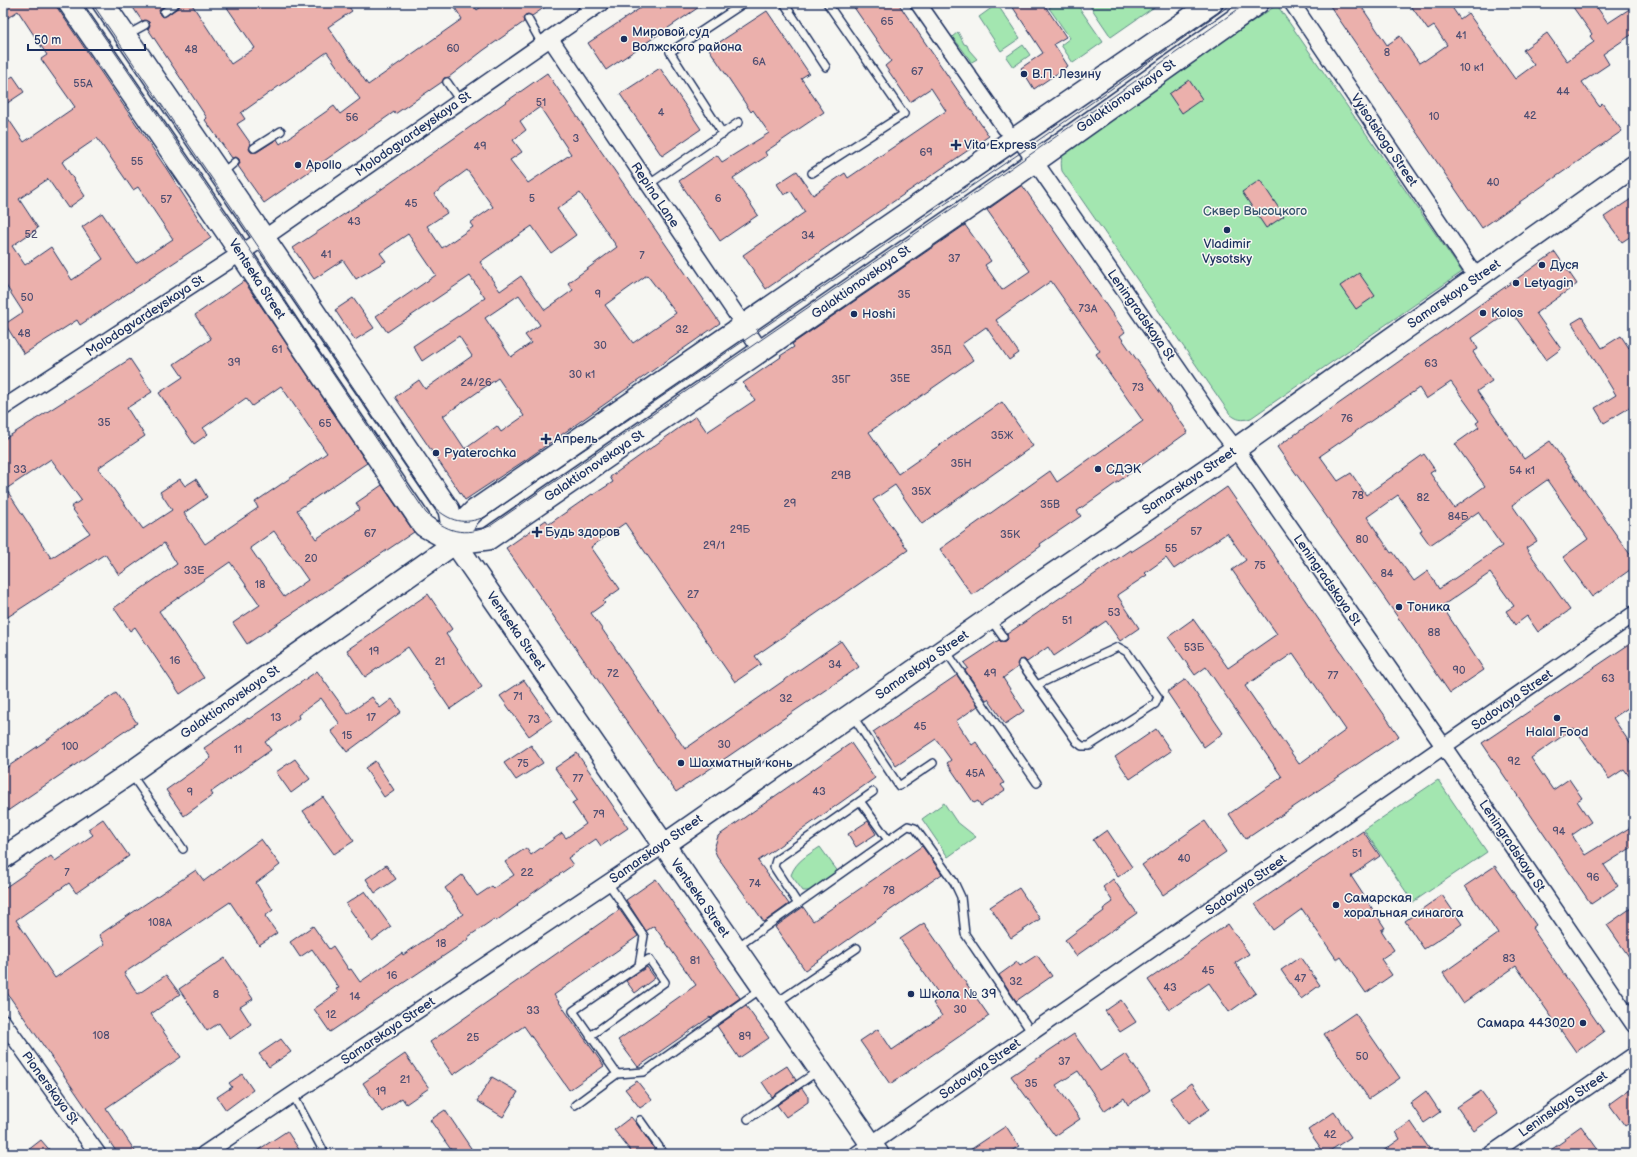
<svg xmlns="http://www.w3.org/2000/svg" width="1637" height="1157" font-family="'Balsamiq Sans',sans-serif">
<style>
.green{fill:#a3e6b0;stroke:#5f8a87}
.building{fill:#ebb0ac;stroke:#1b2f5e;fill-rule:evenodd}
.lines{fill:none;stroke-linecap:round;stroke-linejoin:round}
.lane-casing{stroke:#1b2f5e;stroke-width:10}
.street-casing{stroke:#1b2f5e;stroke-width:18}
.secondary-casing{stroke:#1b2f5e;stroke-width:24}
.lane{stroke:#f6f6f2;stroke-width:7}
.street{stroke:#f6f6f2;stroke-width:15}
.secondary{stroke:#f6f6f2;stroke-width:21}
.tram{stroke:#1b2f5e;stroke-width:1}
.poi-dot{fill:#1b2f5e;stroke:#f6f6f2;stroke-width:1.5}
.labels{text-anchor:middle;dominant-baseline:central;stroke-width:3;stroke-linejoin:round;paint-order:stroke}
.number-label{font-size:11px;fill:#4f4f72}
.poi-label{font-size:13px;fill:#1b2f5e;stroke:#f6f6f2;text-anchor:start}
.street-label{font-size:13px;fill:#1b2f5e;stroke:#f6f6f2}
.park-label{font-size:13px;fill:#36546e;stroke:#f6f6f2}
</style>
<rect width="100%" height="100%" fill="#f6f6f2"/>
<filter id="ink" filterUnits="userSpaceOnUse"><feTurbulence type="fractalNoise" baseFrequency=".025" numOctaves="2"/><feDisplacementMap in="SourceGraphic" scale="8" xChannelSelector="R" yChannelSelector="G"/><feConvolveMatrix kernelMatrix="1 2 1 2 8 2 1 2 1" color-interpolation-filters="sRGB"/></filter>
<g filter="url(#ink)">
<path class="green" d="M1056 3H1076L1103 42 1073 63 1061 45 1070 38 1049 8Z
M1088 3H1156L1157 5 1111 37Z
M997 4 1020 38 1001 51 979 17Z
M1277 5 1462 272 1251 418C1242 421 1237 420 1230 414L1062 171C1060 160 1062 155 1067 145Z
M958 32 964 44 967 45 969 50 977 59 970 63V60C964 52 959 44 952 37Z
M1023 45 1030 55 1013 67 1006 57Z
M1438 780 1487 852 1413 902 1364 830Z
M944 803 956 821 976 837 948 857 922 819Z
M820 847 839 873 812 891H803L791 875C796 861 808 855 820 847Z"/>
<path class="building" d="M3 3H54L166 168 211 238 80 325 77 320 24 354 5 324 23 312 3 281V111L24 142 75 107 41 59 47 55 18 11 3 21ZM97 138 133 190 138 187 173 239 136 263 102 213 82 227 103 259 72 280 51 247 25 265 12 246 38 228 19 199 48 179 68 208 85 196 62 162Z
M130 3H168L159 10 160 15 164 17 179 7 181 3H191L231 64 255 48 224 3H346L352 11 328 27 368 85 462 19 452 3H472L477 10 486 3H551L532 16 528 14 525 15 523 19 524 22 484 50 449 77 444 78 442 82 395 114 394 112 264 203 238 166 240 163 239 159 236 157 232 158 205 120 207 118 148 29 150 25 149 22 145 20 142 21ZM327 52 360 99 340 114 334 106 280 144 277 139 257 152H251L249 149 251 144 237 124 245 119 241 113Z
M648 3H705L606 70 588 43Z
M851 3H898L989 136 766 289 743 255 805 212 791 191 784 195 777 184 797 171 813 195 845 173 848 178 946 111 931 88 910 102 885 66 891 61Z
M1010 3H1043L1066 37 1054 44 1068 66 1034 89 1021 68 1043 53Z
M1328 3H1359L1387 45 1400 36 1419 63 1424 60V61L1447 45 1434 26 1428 30 1409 3H1449L1460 19 1468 13 1515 79 1534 65 1523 50 1547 33 1567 61 1594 42 1590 36 1592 34 1570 3H1594L1608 23 1634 6V33L1603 54 1609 64 1582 82 1599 106 1602 103 1622 131 1482 228Z
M767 11 809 73 801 78 824 112 765 152 767 156 733 178 758 215 720 241 679 181 717 155 722 162 769 133 753 110 751 112 709 49Z
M660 68 701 129 662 156 620 94Z
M547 73 720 323 527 459 465 500 395 397 419 380 425 389 472 356 459 336 422 361 413 346 485 298 470 276 387 332 376 316 436 275 408 234 380 253 386 261 356 279 343 260 314 279 293 248 376 193ZM540 107 571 154 528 183 510 160 522 152 513 140 526 130 520 121ZM467 170 493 207 470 223 473 227 442 248 427 226 447 213 434 194ZM580 193 617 247 568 283 573 290 545 310 521 276 500 291 480 262 532 226 551 253 576 235 557 209ZM647 275 676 313 633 343 605 305ZM519 295 540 325 525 335 531 343 511 357 485 318ZM498 378 524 416 501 432 497 426 465 449 443 416Z
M13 76 24 92 3 106V83Z
M1189 80 1202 99 1182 113 1169 94Z
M1260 180 1284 216 1266 228 1242 192Z
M1022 185 1125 332 1120 336 1188 432 1077 511 1081 516 1040 544 1041 546 972 595 940 549 1050 471 1057 482 1143 421 1096 354 1100 351 1051 281 996 320 1019 353 1009 360 986 327 962 344 973 360 869 432 898 474 1002 402 1033 446 922 524 895 485 873 500 908 550 755 656 761 664 735 682 625 523 591 547 620 589 603 601 605 603 591 613 685 749 841 641 859 667 676 792 506 548 546 520 549 524 592 494 593 495 613 482 610 477 696 416 707 432 755 400 743 383 781 357 780 356 794 347 792 344 965 225 991 261 985 265 1002 290 1030 271 987 210Z
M1634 197V234L1622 242 1604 217Z
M1555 252 1577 284 1536 313 1561 349 1546 360 1511 311 1472 338 1478 349 1473 352 1492 381 1477 391 1524 459 1550 441 1634 560V567L1592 597 1563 557 1588 539 1547 480 1512 505 1537 541 1526 548 1570 610 1538 632 1527 616 1515 625 1506 611 1514 606 1490 573 1442 606 1484 670 1450 693 1381 593 1277 447ZM1451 382 1479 421 1476 423 1479 427 1455 444 1485 486 1454 508 1430 473 1435 470 1424 454 1366 495 1351 473 1338 481 1320 456 1419 388 1426 399ZM1398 495 1422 530 1420 531 1430 545 1478 512 1502 546 1439 589 1428 571 1414 581 1393 552 1391 553 1367 517Z
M1359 273 1375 296 1356 309 1340 286Z
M244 281 367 463 297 510 316 539 360 509 356 503 382 485 414 532 247 644 233 623 260 605 230 562 159 611 204 678 180 694 135 627 130 631 114 608 177 564 164 543 119 575 105 554 3 620V440L130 359 152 392 127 408 145 436 98 468 143 529 172 510 160 492 180 479 185 486 196 479 207 497 184 513 205 544 258 508 255 502 327 453 281 386 252 406 246 398 203 428 208 434 194 444 159 393 183 377 174 364 211 339 195 315ZM51 459 81 500 71 507 90 533 51 558 6 489ZM274 531 308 580 284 597 250 548Z
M353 298 374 328 355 340 335 310Z
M1582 317 1602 348 1621 336 1629 348 1634 345V405L1604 423 1595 408 1616 395 1572 323Z
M1227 487 1399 736 1246 839 1229 814 1282 777 1206 667 1195 675 1168 637 1193 619 1228 668 1277 634 1232 570 1246 560 1227 533 1174 569 1166 558 1145 573 1147 575 1117 595 1139 628 1120 641 1106 621 1054 656 1048 647 1027 662 1024 659 1019 660 1017 664 1018 667 1003 678 1024 711 1005 724 988 699 986 700 965 670 968 668 964 663 999 640 1001 642 1006 641 1008 639 1007 634 1029 619 1130 550 1131 552 1170 527ZM1293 653 1346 730 1299 764 1245 686Z
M428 594 452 629 446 634 482 687 450 709 408 647 365 677 347 650Z
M1634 641V704L1613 718 1634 749V783L1624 769 1609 779 1574 728 1531 758 1553 790 1569 779 1582 798 1577 801 1591 822 1572 835 1585 855 1634 825V846L1604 865 1618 886 1591 904 1482 743Z
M317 671 348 714 372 697 380 708 392 699 401 712 347 752 331 731 340 724 321 698 298 715 299 718 265 742 271 750 211 792 213 795 184 816 166 790 211 758 204 748 248 718 249 719Z
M957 675 978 706 956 721 972 745 976 742 1004 783 1001 785 1005 790 981 806 978 801 974 803 947 763 951 760 936 739 896 766 873 732Z
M1186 679 1223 733 1204 747 1167 692Z
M524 680 552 720 529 736 500 696Z
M116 693 137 723 3 814V770Z
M1156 729 1171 751 1130 779 1115 757Z
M851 743 875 778 758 861 789 904 764 922 717 856 714 849 718 836Z
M531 745 543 763 516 780 504 763Z
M577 753 628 828 601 846 596 839 568 858 573 865 517 904 518 905 496 921 494 919 468 937 469 939 330 1032 314 1009 338 992 336 989 339 988 312 949 300 957 290 942 313 926 329 949 333 946 349 970 351 969 360 982 402 953 403 955 463 914 445 888 462 875 477 896 492 886 494 888 514 875 505 862 526 848 531 855 562 833 566 838 586 824 572 803 577 800 555 768Z
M295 759 310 779 291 793 276 772Z
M375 761 394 790 384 797 365 768Z
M323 797 354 841 334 854 303 811Z
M103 819 129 856 76 893 69 883 16 920 55 978 105 944 99 935 196 870 204 881 261 839 280 865 256 883 273 910 265 916 277 933 259 945 230 902 124 973 138 994 166 975 180 994 151 1014 181 1057 106 1108 137 1154H118L3 987V889L51 856 55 861 93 835 88 829Z
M868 821 876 834 856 847 848 834Z
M1205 821 1226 852 1163 895 1142 865Z
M1107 830 1132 867 1118 877 1093 840Z
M1363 831 1380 856 1351 876 1385 928 1381 930 1394 950 1381 959 1392 975 1366 993 1341 957 1337 960 1302 909 1273 930 1255 904Z
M922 846 942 874 805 970 775 927 803 907 813 921Z
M386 865 396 879 375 893 366 879Z
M1495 866 1536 925 1532 928 1604 1032 1576 1052 1516 966 1463 1003 1443 973 1498 934 1465 886Z
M656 879 740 998 711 1018 710 1017 638 1067 618 1040 696 985 654 926 646 931 626 900Z
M1113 879 1137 913 1076 956 1065 940 1104 911 1103 909 1113 902 1103 887Z
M1019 888 1040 919 1011 938 990 907Z
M365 891 391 927 372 941 346 904Z
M1442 895 1462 924 1424 949 1405 921Z
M617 906 638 936 554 995 604 1066 569 1090 524 1026 453 1075 430 1042 619 910Z
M1634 906V964L1607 925Z
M924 923 989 1016 890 1084 860 1041 878 1029 892 1050 942 1016 933 1003 941 997 900 939Z
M1228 924 1249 954 1235 963 1256 993 1229 1012 1209 983 1169 1010 1148 980Z
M1037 955 1052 976 1016 1001 999 975 1017 962 1020 966Z
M1300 957 1320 985 1301 999 1281 970Z
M225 958 253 999 240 1007 251 1024 230 1039 219 1023 207 1031 179 989Z
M647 967 655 978 635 993 626 981Z
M1121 1000 1136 1022 1120 1032 1105 1011Z
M746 1006 769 1038 739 1058 717 1026Z
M1355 1013 1400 1078 1369 1099 1324 1034Z
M1074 1034 1100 1071 1126 1054 1150 1090 1128 1105 1124 1098 1105 1111 1078 1071 1056 1085 1080 1119 1055 1136 1011 1076Z
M281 1039 291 1052 269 1067 259 1054Z
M405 1054 429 1088 406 1104 402 1098 382 1112 363 1083Z
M787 1066 796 1080 772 1097 762 1082Z
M242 1074 253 1090 226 1110 217 1097 232 1087 229 1083Z
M492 1077 518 1092 503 1117 477 1101Z
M637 1081 652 1100 640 1108 625 1089Z
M1192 1083 1210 1109 1188 1124 1170 1098Z
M1634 1086V1120L1625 1126 1609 1104Z
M802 1088 808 1097V1102L786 1117 777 1105Z
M1426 1091 1440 1112 1424 1123 1410 1103Z
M1481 1091 1498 1114 1474 1131 1457 1107Z
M445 1110 475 1154H454L430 1120Z
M1334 1112 1351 1137 1325 1154 1308 1130Z
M631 1117 636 1123 658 1154H633L614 1130Z
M1411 1122 1433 1154H1379L1400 1139 1396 1132Z
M1006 1126 1019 1146 1007 1154H964Z
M1581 1126 1601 1154H1545L1565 1140 1564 1138Z
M287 1131 302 1154H252Z
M41 1140 53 1154H23Z"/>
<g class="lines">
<g class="lane-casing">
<path id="lane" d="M581 3 587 13
M784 3 826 67
M164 12 176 3
M528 19 542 44
M127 35 145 25
M447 82 460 101
M723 134 670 52 744 3
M254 148 281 131
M222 173 235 162
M812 173 904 114 827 3
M648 185 739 122
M991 620 1003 637
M946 651 1037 783
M1022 664 1077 742 1082 746H1089L1155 704 1158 697 1127 652 1118 647 1037 685
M852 715 899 786 933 763
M131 774 183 849
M860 801 888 840
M608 883 644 936 639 965
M798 904 774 867 776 860 873 792
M737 947 908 826 915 828 954 882 961 897 965 934 1032 1033
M776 1003 857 948
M590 1036 665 982 649 959 573 1011 617 1074
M293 1095 325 1154
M575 1105 617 1074 644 1072 761 989
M748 1119 818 1071
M640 1120 664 1154"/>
</g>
<g class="street-casing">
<path id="street" d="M918 3 1005 128
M1292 3 1477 278
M550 38 761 351
M1018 137 1217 425 1236 449 1444 747 1634 1025
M3 408 264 238 601 3
M3 1022 98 1154
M204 1154 664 845
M857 1154 1634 614
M1491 1154 1634 1055"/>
</g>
<g class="secondary-casing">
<path id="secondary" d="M69 3 226 231 299 342 424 526 455 543
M103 3 249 216 449 510 455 543 878 1154
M455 543 488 539 1016 175 1258 3
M664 845 1031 589 1213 465 1634 166
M3 858 130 773 455 543 468 517 474 511 1212 3"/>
</g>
<use href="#lane" class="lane"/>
<use href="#street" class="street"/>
<use href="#secondary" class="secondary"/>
<path class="tram" d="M81 3 234 226 426 513C447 532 463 537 490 526L1011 168 1247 3
M92 3 241 221 434 507C451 522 463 525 485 517L1026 149 1233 3"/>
</g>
</g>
<g class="poi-dot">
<circle cx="624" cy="39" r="4"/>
<circle cx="1024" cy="74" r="4"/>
<path d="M954 139h4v4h4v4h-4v4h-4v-4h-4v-4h4z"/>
<circle cx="298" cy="165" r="4"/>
<circle cx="1227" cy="230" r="4"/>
<circle cx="1542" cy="265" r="4"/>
<circle cx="1516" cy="283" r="4"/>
<circle cx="1483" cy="313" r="4"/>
<circle cx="854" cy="314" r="4"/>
<path d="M544 433h4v4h4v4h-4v4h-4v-4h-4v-4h4z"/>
<circle cx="436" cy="453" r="4"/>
<circle cx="1098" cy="469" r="4"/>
<path d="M535 526h4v4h4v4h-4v4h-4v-4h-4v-4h4z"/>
<circle cx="1399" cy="607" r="4"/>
<circle cx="1557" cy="718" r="4"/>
<circle cx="681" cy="763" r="4"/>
<circle cx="1336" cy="905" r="4"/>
<circle cx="911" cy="994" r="4"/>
<circle cx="1583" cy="1023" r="4"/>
</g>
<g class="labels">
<g class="number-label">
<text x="887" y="21">65</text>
<text x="1461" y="35">41</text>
<text x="453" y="48">60</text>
<text x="191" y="49">48</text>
<text x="1387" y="52">8</text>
<text x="759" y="61">6А</text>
<text x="1472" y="67">10 к1</text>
<text x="917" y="71">67</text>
<text x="83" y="83">55А</text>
<text x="1563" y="91">44</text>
<text x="541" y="102">51</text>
<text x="661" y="112">4</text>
<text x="1530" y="115">42</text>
<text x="1434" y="116">10</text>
<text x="352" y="117">56</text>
<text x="576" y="138">3</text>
<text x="480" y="146">49</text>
<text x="926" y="152">69</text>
<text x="137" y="161">55</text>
<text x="1493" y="182">40</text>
<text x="532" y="198">5</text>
<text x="718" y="198">6</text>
<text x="166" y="199">57</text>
<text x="411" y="203">45</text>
<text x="354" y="221">43</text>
<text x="31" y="234">52</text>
<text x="808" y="235">34</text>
<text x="326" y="254">41</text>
<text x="642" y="255">7</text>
<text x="954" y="258">37</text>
<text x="598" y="294">9</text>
<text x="904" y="294">35</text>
<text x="27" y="297">50</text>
<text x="1088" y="308">73А</text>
<text x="682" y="329">32</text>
<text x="24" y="333">48</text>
<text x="600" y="345">30</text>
<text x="277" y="349">61</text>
<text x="941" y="349">35Д</text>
<text x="234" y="362">39</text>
<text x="1431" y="363">63</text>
<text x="582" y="374">30 к1</text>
<text x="900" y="378">35Е</text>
<text x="841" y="379">35Г</text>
<text x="476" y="382">24/26</text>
<text x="1138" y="387">73</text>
<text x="1347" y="418">76</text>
<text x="104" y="422">35</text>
<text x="325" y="423">65</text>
<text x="1002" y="435">35Ж</text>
<text x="961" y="463">35Н</text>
<text x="20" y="469">33</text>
<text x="1522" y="470">54 к1</text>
<text x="841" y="475">29В</text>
<text x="921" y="491">35Х</text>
<text x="1358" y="495">78</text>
<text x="1423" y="497">82</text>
<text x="790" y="503">29</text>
<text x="1050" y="504">35В</text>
<text x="1458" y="516">84Б</text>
<text x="740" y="529">29Б</text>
<text x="1196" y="531">57</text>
<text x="370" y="533">67</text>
<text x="1010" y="534">35К</text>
<text x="1362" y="539">80</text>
<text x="714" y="545">29/1</text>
<text x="1171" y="548">55</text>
<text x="311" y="558">20</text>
<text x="1260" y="565">75</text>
<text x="194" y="570">33Е</text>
<text x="1387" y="573">84</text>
<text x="260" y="584">18</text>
<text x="693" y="594">27</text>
<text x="1114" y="612">53</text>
<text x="1067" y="620">51</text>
<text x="1434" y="632">88</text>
<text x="1194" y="647">53Б</text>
<text x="374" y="651">19</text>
<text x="175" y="660">16</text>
<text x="440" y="661">21</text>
<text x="835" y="664">34</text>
<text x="1459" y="670">90</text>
<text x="613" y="673">72</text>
<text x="990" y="673">49</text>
<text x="1333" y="675">77</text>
<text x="1608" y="678">63</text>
<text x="518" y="696">71</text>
<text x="786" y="698">32</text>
<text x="276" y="717">13</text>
<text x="371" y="717">17</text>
<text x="534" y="719">73</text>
<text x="920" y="726">45</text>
<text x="347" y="735">15</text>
<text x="724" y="744">30</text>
<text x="70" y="746">100</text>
<text x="238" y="749">11</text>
<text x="1514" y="761">92</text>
<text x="523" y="763">75</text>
<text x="975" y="773">45A</text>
<text x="578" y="778">77</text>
<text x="819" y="791">43</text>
<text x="190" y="792">9</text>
<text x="599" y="814">79</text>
<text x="1559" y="831">94</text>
<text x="1357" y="853">51</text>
<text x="1184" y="858">40</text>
<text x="67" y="872">7</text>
<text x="527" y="872">22</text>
<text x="1593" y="877">96</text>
<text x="755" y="883">74</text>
<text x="889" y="890">78</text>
<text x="160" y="922">108А</text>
<text x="441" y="943">18</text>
<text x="1509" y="958">83</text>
<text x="695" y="960">81</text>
<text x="1208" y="970">45</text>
<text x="392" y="975">16</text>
<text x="1300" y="978">47</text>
<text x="1016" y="981">32</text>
<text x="1170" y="987">43</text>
<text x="216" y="994">8</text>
<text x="355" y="996">14</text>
<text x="960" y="1009">30</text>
<text x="533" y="1010">33</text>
<text x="331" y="1014">12</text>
<text x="101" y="1035">108</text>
<text x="745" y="1036">89</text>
<text x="473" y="1037">25</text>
<text x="1362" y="1056">50</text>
<text x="1064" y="1061">37</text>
<text x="405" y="1079">21</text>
<text x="1031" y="1083">35</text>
<text x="381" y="1091">19</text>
<text x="1330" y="1134">42</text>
</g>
<g class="poi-label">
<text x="632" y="32">Мировой суд<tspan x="632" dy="15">Волжского района</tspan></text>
<text x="1032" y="74">В.П. Лезину</text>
<text x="964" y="145">Vita Express</text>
<text x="306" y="165">Apollo</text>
<text x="1227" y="244" text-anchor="middle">Vladimir<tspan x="1227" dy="15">Vysotsky</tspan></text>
<text x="1550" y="265">Дуся</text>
<text x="1524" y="283">Letyagin</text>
<text x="1491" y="313">Kolos</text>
<text x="862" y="314">Hoshi</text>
<text x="554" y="439">Апрель</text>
<text x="444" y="453">Pyaterochka</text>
<text x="1106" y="469">СДЭК</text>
<text x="545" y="532">Будь здоров</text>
<text x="1407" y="607">Тоника</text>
<text x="1557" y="732" text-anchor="middle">Halal Food</text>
<text x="689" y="763">Шахматный конь</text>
<text x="1344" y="898">Самарская<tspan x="1344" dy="15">хоральная синагога</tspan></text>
<text x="919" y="994">Школа № 39</text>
<text x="1575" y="1023" text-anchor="end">Самара 443020</text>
</g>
<g class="street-label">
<text transform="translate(1126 96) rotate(-35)">Galaktionovskaya St</text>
<text transform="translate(413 134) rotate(-35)">Molodogvardeyskaya St</text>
<text transform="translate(1384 140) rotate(56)">Vyisotskogo Street</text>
<text transform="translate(655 195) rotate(56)">Repina Lane</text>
<text transform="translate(257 279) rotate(57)">Ventseka Street</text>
<text transform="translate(861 282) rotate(-35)">Galaktionovskaya St</text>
<text transform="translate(1454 294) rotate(-35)">Samarskaya Street</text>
<text transform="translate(1141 315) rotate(55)">Leningradskaya St</text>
<text transform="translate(145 316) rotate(-33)">Molodogvardeyskaya St</text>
<text transform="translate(594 466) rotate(-34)">Galaktionovskaya St</text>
<text transform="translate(1189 481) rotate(-34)">Samarskaya Street</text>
<text transform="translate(1327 580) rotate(55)">Leningradskaya St</text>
<text transform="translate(516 631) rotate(55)">Ventseka Street</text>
<text transform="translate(922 665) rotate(-35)">Samarskaya Street</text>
<text transform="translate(1512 700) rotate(-35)">Sadovaya Street</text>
<text transform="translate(230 702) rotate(-35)">Galaktionovskaya St</text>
<text transform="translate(1512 846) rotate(56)">Leningradskaya St</text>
<text transform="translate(656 849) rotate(-35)">Samarskaya Street</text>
<text transform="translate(1246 885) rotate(-35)">Sadovaya Street</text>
<text transform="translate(700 898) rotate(55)">Ventseka Street</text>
<text transform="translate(388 1031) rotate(-34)">Samarskaya Street</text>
<text transform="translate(980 1069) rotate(-35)">Sadovaya Street</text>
<text transform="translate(50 1088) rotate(54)">Pionerskaya St</text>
<text transform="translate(1563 1104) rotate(-35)">Leninskaya Street</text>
</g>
<g class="park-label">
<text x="1255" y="211">Сквер Высоцкого</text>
</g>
</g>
<rect width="1637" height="1157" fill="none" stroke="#f6f6f2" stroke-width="16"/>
<rect x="8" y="8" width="1621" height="1141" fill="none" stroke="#1b2f5e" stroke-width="1.5" filter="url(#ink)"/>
<path d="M28 44v6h117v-6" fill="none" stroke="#1b2f5e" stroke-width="2"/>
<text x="34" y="44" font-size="12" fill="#1b2f5e" stroke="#f6f6f2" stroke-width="3" paint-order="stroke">50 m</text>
</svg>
